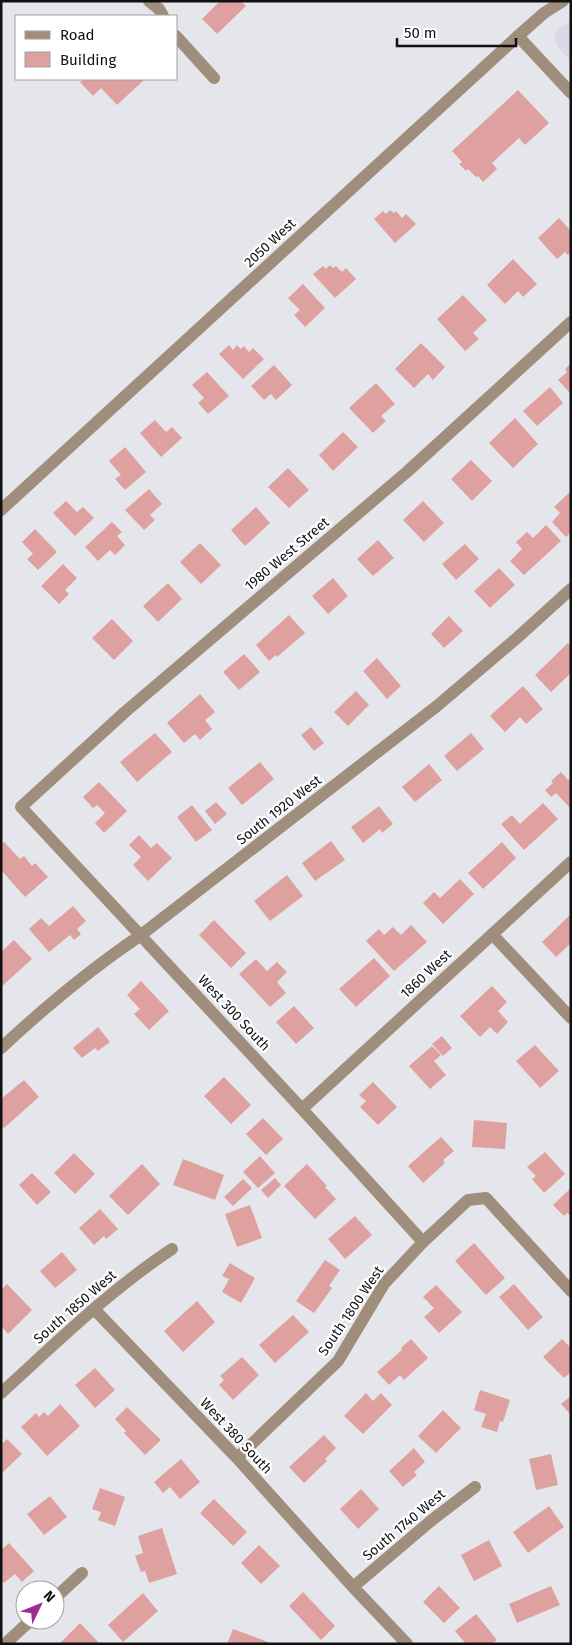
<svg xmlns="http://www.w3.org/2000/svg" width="572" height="1645" font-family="'Fira Sans',sans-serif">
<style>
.built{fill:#d8dbe7}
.building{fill:#dfa1a0}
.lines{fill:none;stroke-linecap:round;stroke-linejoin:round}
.minor{stroke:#a08e7d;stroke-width:12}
.tertiary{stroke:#a08e7d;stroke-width:12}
.labels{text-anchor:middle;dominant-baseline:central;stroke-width:4.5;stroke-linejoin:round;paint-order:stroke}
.street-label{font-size:14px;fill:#111113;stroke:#fff}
</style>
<rect width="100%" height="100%" fill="#e5e6eb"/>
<path class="built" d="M571 20V61L559 49 556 43 555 35 557 30Z"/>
<path class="building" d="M220 1H241L246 6 217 34 202 19Z
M84 79H142L144 80 117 105 101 88 93 96 80 82Z
M518 90 549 123 525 145 519 138 492 163 497 169 483 182 478 176 476 177 468 169 466 171 459 164 462 162 452 151Z
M390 210 394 213 396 211 402 218 406 214 416 224 395 243 374 219 383 211 386 214Z
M559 218 571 231V252L568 255 565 252 557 259 538 238Z
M513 259 537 284 523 297 518 291 505 304 487 285Z
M330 265 333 268 336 266 342 272 346 268 356 279 335 298 313 274 323 266 326 269Z
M303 284 325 308 305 327 294 315 300 310 288 298Z
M463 295 487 320 473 333 479 339 465 351 437 319Z
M421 343 445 367 433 380 428 374 414 388 395 369Z
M229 345 233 350 237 345 241 349 244 346 249 352 253 348 264 359 243 379 219 354Z
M571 363V394L558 380 567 372 565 369Z
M274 365 292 385 276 400 271 394 264 400 251 386Z
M207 372 229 396 208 414 198 403 204 398 192 385Z
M376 383 395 404 381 416 386 421 373 433 349 408Z
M550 387 563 403 537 426 523 411Z
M515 418 538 444 513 468 489 443Z
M155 420 166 432 172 427 182 438 161 457 140 433Z
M343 432 358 447 333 471 319 455Z
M125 447 146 472 125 490 115 479 121 475 109 461Z
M471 460 492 481 472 501 451 479Z
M288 468 309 490 289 508 268 487Z
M149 489 162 504 150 515 155 520 144 530 125 510Z
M571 491V532L566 537 552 522 560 513 554 507Z
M66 501 77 512 83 507 94 518 75 536 53 513Z
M423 501 444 523 424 542 403 520Z
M256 507 270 523 245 546 231 530Z
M112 522 122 532 117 536 125 545 115 555 110 550 98 561 85 547Z
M546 525 561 541 524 575 510 561 522 549 516 542 527 532 533 538Z
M35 529 57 552 38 570 27 559 33 554 22 542Z
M378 540 394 558 373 576 357 559Z
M200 543 221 565 201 584 180 562Z
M465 544 479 559 456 580 442 564Z
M63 564 77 578 65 590 69 594 59 604 41 586Z
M499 568 515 585 490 608 474 591Z
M333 578 348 596 328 614 312 596Z
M168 583 182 599 158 622 143 606Z
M289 615 305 633 277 657 276 655 269 661 256 645Z
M449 616 463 631 444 648 431 634Z
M112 619 133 641 114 660 92 638Z
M568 643 571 645V673L551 692 535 675Z
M244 654 260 672 239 690 223 672Z
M377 658 401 686 387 699 363 671Z
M523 686 543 709 526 724 520 717 505 732 490 716Z
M356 691 369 705 348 726 334 712Z
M200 694 215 712 205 720 212 729 200 740 195 734 184 743 167 723Z
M311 727 324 743 314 751 301 735Z
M155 733 172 752 137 782 120 762Z
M471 733 484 749 457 771 444 756Z
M260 762 274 779 242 805 228 788Z
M429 764 442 780 415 802 402 787Z
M561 772 568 780 571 778V809L556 793 551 797 545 790 553 783 551 781Z
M99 782 127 811 104 833 95 823 105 813 97 805 93 808 83 797Z
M216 802 227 814 215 824 205 811Z
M543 803 558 819 524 850 501 824 512 815 520 824Z
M192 805 212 830 196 842 177 817Z
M379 806 393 824 382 833 380 829 363 843 351 827Z
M139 835 151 848 157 843 172 858 148 881 133 865 141 857 129 845Z
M331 841 345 860 315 881 302 863Z
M4 842 20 859 24 856 32 866 35 863 48 877 25 897 1 870V844Z
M502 842 516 858 483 889 468 873Z
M287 875 303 896 270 921 254 901Z
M460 879 474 894 443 924 423 903 434 892 440 898Z
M73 906 86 921 77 929 81 934 74 940 70 935 49 952 29 929 41 918 49 926Z
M570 915 571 943 556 957 542 942Z
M214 920 246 953 231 968 199 935Z
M411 925 427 942 394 971 366 941 379 929 384 935 393 927 401 935Z
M14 940 32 959 1 987V952Z
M374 958 390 976 356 1007 339 989Z
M256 959 267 971 277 962 287 972 277 982 286 993 270 1007 239 974Z
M141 981 169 1011 149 1030 134 1014 140 1009 127 995Z
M492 986 507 1002 498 1011 508 1022 497 1034 490 1027 480 1037 460 1016Z
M294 1006 314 1028 296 1044 276 1022Z
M98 1027 110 1042 98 1051 95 1048 82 1058 73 1048Z
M442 1036 452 1048 443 1056 432 1044Z
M535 1045 559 1071 540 1088 516 1061Z
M432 1046 441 1055 434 1061 446 1075 430 1089 409 1066Z
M224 1077 251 1105 231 1124 204 1096Z
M24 1080 39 1097 4 1128 1 1125V1099Z
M373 1082 397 1107 378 1125 360 1107 366 1101 359 1095Z
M263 1118 283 1139 266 1155 246 1134Z
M474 1120 507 1123 505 1149 472 1147Z
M441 1137 454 1151 443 1160 445 1163 423 1183 408 1166Z
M545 1152 565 1174 544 1193 532 1179 536 1176 527 1167Z
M74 1153 95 1174 75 1194 54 1173Z
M260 1156 275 1173 258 1188 243 1172Z
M183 1159 224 1175 215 1200 173 1185Z
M142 1164 160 1184 128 1215 109 1196Z
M307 1164 327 1186 325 1187 336 1199 315 1219 284 1186Z
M32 1173 51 1192 37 1205 19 1185Z
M275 1178 281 1185 268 1198 261 1190Z
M243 1179 252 1188 233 1206 224 1197Z
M571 1188V1216L567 1213 564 1216 553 1205Z
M250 1205 262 1238 237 1247 225 1214Z
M100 1209 118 1229 106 1239 104 1236 94 1245 79 1228Z
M355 1216 372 1235 345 1259 328 1239Z
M474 1243 505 1278 486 1295 455 1261Z
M62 1252 77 1270 55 1288 40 1271Z
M325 1260 340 1270 329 1286 332 1288 314 1313 296 1301Z
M230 1263 255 1278 241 1303 222 1292 229 1279 222 1276Z
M7 1284 32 1310 8 1334 1 1326V1290Z
M514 1284 543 1317 528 1330 499 1297Z
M436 1285 462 1312 439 1333 424 1317 434 1308 423 1297Z
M197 1301 215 1322 183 1352 164 1331Z
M293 1315 309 1332 275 1363 259 1345Z
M411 1339 428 1358 404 1380 400 1375 389 1385 377 1372 402 1350 401 1348Z
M562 1339 571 1348V1372L564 1378 543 1357Z
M242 1357 259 1375 233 1400 219 1385 224 1380 220 1376Z
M95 1368 115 1390 95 1408 75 1385Z
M480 1390 510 1400 503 1422 500 1421 497 1432 481 1427 486 1414 474 1410Z
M366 1393 373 1401 381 1393 392 1405 363 1434 344 1416Z
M571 1396V1415L561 1404Z
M60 1404 80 1426 47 1456 21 1427 36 1413 39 1417 44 1412 48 1416Z
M127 1407 161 1440 145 1455 124 1433 126 1431 115 1419Z
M443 1410 461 1428 436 1453 418 1436Z
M324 1435 336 1448 325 1459 327 1461 304 1483 289 1467Z
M7 1439 22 1454 1 1474V1445Z
M414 1448 425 1462 414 1472 417 1475 403 1487 389 1471Z
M551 1454 558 1485 536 1490 529 1459Z
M181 1459 200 1482 180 1499 170 1487 163 1493 154 1482Z
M100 1488 125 1497 115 1526 98 1520 101 1512 92 1509Z
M361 1489 379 1509 358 1529 340 1509Z
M50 1496 67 1517 44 1535 27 1514Z
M214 1499 247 1532 233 1546 200 1513Z
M549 1506 564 1527 528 1553 513 1532Z
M162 1528 177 1574 149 1583 145 1571 141 1572 135 1556 143 1553 138 1536Z
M489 1540 502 1566 474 1581 461 1555Z
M9 1543 34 1571 22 1582 15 1574 4 1583 1 1580V1550Z
M259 1545 280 1566 261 1584 241 1563Z
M439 1586 460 1608 444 1623 423 1602Z
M551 1586 560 1605 517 1623 509 1604Z
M303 1592 335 1626 321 1640 289 1606Z
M143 1593 158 1611 123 1642 108 1625Z
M476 1614 497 1640 492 1644H466L455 1631Z
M80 1623 100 1644H59Z
M233 1629 268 1642 267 1644H227Z"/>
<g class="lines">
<path class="minor" d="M149 1 159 9 163 16
M176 36 214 78
M518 36 571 93
M492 934 571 1018
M1 1048C45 1007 92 968 141 935L437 706 518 637 571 589
M302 1109 571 862
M423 1242 302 1109 21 807 125 712 408 471 571 322
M94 1309 237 1458 353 1587 407 1644
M1 1393C56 1343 110 1290 172 1249
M237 1458 338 1361 384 1284 423 1242 468 1200 486 1198 571 1291
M353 1587 432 1520 475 1487
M55 1598 82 1573
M5 1644 31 1620"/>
<path class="tertiary" d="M1 510 518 36 544 13 563 1"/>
</g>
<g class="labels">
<g class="street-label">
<text transform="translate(270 243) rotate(-43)">2050 West</text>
<text transform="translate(287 554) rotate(-40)">1980 West Street</text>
<text transform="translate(279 810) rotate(-38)">South 1920 West</text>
<text transform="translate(426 974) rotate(-43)">1860 West</text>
<text transform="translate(234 1013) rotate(47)">West 300 South</text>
<text transform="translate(75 1307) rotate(-41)">South 1850 West</text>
<text transform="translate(351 1311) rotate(-56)">South 1800 West</text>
<text transform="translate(236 1436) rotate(47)">West 380 South</text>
<text transform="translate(404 1525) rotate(-40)">South 1740 West</text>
</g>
</g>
<rect width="572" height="1645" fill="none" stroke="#111113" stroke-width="5"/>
<rect x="15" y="15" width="162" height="65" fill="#ffffff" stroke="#a0a0a1"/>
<rect x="25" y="31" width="25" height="8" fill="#a08e7d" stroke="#a0a0a1"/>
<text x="60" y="40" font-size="15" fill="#111113">Road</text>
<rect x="25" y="52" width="25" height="15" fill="#dfa1a0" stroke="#a0a0a1"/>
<text x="60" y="65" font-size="15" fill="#111113">Building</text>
<g transform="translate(40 1605) rotate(47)"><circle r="24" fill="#ffffff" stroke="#a0a0a1"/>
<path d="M0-4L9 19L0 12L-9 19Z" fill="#9a2c8c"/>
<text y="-8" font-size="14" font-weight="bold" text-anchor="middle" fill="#111113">N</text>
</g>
<path d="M397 38v8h119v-8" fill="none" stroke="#111113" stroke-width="2.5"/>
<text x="404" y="38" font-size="15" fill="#111113" stroke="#ffffff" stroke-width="4" paint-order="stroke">50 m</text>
</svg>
